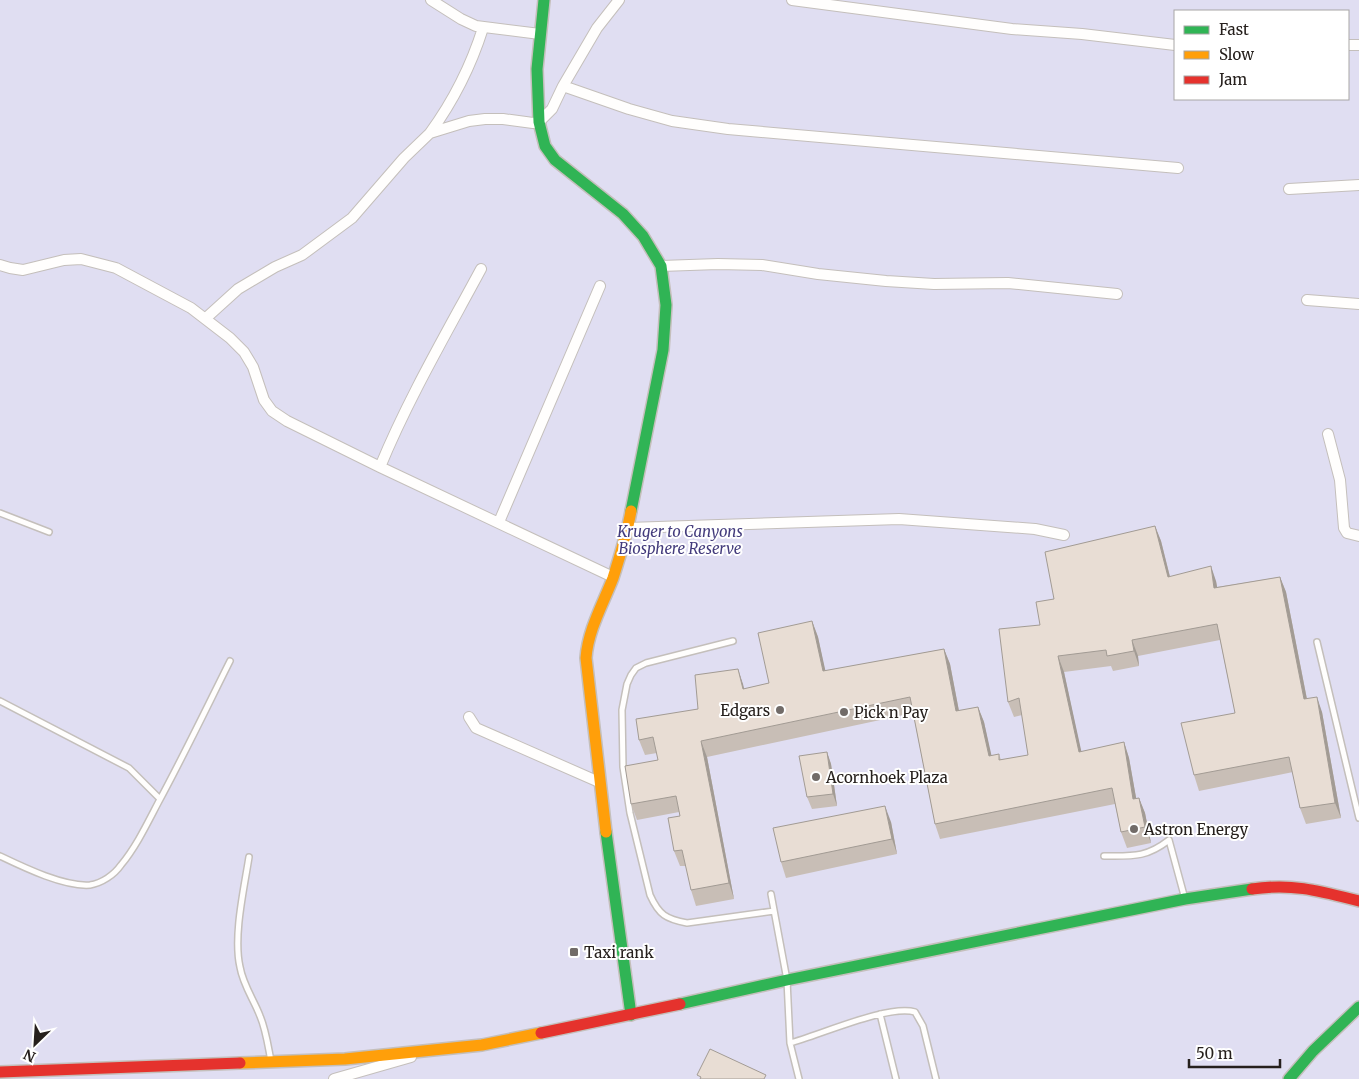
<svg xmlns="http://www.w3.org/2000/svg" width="1359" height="1079" font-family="Merriweather,serif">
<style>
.green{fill:#e0def2;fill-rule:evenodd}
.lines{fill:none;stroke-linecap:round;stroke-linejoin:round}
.lane-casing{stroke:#c4bfbb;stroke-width:8}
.street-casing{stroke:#c4bfbb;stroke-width:12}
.fast-casing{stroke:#c4bfbb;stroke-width:14}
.slow-casing{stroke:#c4bfbb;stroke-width:14}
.jam-casing{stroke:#c4bfbb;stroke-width:14}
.lane{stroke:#fffefd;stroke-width:5}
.street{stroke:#fffefd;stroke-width:10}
.fast{stroke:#30b455;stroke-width:11}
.slow{stroke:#ff9f0a;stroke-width:11}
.jam{stroke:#e5322d;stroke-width:11}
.wall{fill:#c8beb6}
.shaded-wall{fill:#a29b94}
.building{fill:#e8ddd4;stroke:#a29b94}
.poi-dot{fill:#716b68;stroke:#fff;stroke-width:2}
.labels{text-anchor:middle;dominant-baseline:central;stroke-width:4;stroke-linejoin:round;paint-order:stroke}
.park-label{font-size:15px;font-style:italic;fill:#433b7c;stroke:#fff}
.poi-label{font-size:15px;fill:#26201d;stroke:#fff;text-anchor:start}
</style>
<rect width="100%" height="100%" fill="#fcf7f4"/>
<path class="green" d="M0 0H1359V1079H0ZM1175 11H1348V99H1175Z"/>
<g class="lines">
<g class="lane-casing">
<path id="lane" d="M0 513 49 532
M733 641 646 663 636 668 631 675 627 684 622 710 623 767 630 813 650 895C659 915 666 919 687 923L774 911
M1317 642 1359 818
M0 701 129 768 160 799
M0 856C23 867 64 887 90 885 102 883 114 875 121 865 136 847 147 824 158 803 183 757 206 709 230 661
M1104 856C1132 856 1146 858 1169 840L1185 899
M249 857C244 889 233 936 240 967 243 985 254 1000 260 1016 266 1030 268 1046 271 1061
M771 894 787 980 790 1043
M880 1014 896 1079
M799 1079 790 1043C820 1035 889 1004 915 1012L923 1026 936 1079"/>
</g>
<g class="street-casing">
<path id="street" d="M431 0 461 19 476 26 540 34
M792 0 1012 29 1082 34 1175 45
M1348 45H1359
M563 86 629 109 672 121 728 129 1178 168
M430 133C454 100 471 66 483 28
M1289 189 1359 185
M0 265 10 268 23 270 64 260 81 259 116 268 191 308 230 338 244 352 253 367 264 400 272 411 287 421 380 467 613 577
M661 266 718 264 762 265 818 274 886 281 934 284 1008 283 1117 294
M1307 300 1359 304
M206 318 238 289 275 267 302 255 352 218 404 158 430 133 469 121 485 119H503L533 123 539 122 552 109 563 86 597 28 619 0
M1328 434 1340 480 1344 528 1347 533 1359 536
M380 467C408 399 446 334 481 269
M499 522 600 286
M628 528 899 519 1035 529 1064 535
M469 717 476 728 599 782
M334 1079 411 1057"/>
</g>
<g class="fast-casing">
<path id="fast" d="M544 0 537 69 539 122 545 146 555 160 623 214 643 236 661 266 666 305 663 350 631 511
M606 832 631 1015
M680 1004 787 980 1185 899 1252 889
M1289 1079 1313 1051 1359 1007"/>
</g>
<g class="slow-casing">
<path id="slow" d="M606 832 586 658C588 630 603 604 613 578 620 556 627 534 631 511
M240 1063 345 1059 482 1045 541 1033"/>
</g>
<g class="jam-casing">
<path id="jam" d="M1252 889C1293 883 1320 891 1359 901
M541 1033 680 1004
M0 1072 240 1063"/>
</g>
<use href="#lane" class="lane"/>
<use href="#street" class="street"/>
<use href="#fast" class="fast"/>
<use href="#slow" class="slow"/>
<use href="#jam" class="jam"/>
</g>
<path class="wall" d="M1155 526 1161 541 1170 577 1216 581 1217 587 1280 577 1286 592 1307 699 1322 712 1341 818 1306 824 1300 808 1293 772 1199 791 1194 775 1235 713 1220 640 1138 656 1139 666 1113 671 1111 666 1064 672 1081 752 1124 742 1129 758 1136 798H1139L1145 813 1151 843 1127 848 1121 832 1115 804 940 839 935 824 913 713 707 757 734 899 696 906 691 890 686 866H680L674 851 680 816 679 812 637 820 631 804 658 760 657 753 645 755 639 740 698 709 738 669 744 689 769 683 812 621 818 637 825 671 944 649 950 664 959 711 978 707 984 722 991 756 999 754 1001 760 1028 755 1022 715 1014 717 1008 702 1040 625 1054 599Z
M827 752 831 764 837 806 812 809 807 797Z
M891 822 897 854 786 878 781 862Z"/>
<path class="shaded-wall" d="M1155 526 1161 541 1174 593 1168 577Z
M1211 566 1216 581 1220 603 1214 588Z
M1280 577 1286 592 1310 715 1304 699Z
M812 621 818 637 829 687 823 671Z
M1132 640 1138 656 1139 666 1134 651Z
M944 649 950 664 962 727 956 711Z
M1058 656 1064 672 1085 768 1079 752Z
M738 669 743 684 748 705 743 689Z
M1317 697 1322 712 1341 818 1335 803Z
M978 707 984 722 995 771 989 756Z
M701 741 707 757 734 899 729 883Z
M1124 742 1129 758 1139 814 1133 799Z
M827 752 831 764 837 806 833 794Z
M1139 798 1145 813 1151 843 1145 827Z
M885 806 891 822 897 854 892 839Z"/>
<path class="building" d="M1155 526 1168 577 1211 566 1214 588 1280 577 1304 699 1317 697 1335 803 1300 808 1289 757 1194 775 1181 723 1235 713 1217 624 1132 640 1134 651 1107 656 1106 650 1058 656 1079 752 1124 742 1133 799 1139 798 1145 827 1121 832 1112 788 935 824 910 697 701 741 729 883 691 890 682 850 674 851 668 818 680 816 676 796 631 804 625 766 658 760 653 737 639 740 636 719 698 709 695 675 738 669 743 689 769 683 758 633 812 621 823 671 944 649 956 711 978 707 989 756 999 754V760L1028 755 1019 698 1008 702 999 629 1040 625 1036 602 1054 599 1045 552Z
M827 752 833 794 807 797 799 756Z
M885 806 892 839 781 862 773 828Z
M710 1049 766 1075 764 1079H700L701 1077 697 1075Z"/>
<g class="poi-dot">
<circle cx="780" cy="710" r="5"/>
<circle cx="844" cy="712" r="5"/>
<circle cx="816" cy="777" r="5"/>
<circle cx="1134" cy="829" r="5"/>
<rect x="569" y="947" width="10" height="10" rx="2.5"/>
</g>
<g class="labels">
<g class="park-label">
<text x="680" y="531">Kruger to Canyons<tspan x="680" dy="17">Biosphere Reserve</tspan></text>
</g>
<g class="poi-label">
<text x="770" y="710" text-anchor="end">Edgars</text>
<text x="854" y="712">Pick n Pay</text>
<text x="826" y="777">Acornhoek Plaza</text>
<text x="1144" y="829">Astron Energy</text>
<text x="584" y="952">Taxi rank</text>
</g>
</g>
<rect x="1174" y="10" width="175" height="90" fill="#ffffff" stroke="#a8a6a5"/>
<rect x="1184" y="26" width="25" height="8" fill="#30b455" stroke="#a8a6a5"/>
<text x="1219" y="35" font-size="15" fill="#26201d">Fast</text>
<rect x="1184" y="51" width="25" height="8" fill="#ff9f0a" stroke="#a8a6a5"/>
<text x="1219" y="60" font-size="15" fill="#26201d">Slow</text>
<rect x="1184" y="76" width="25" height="8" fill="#e5322d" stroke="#a8a6a5"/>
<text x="1219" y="85" font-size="15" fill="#26201d">Jam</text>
<g transform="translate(35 1044) rotate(205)" stroke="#ffffff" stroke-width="4" paint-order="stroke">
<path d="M0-4L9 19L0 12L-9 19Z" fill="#26201d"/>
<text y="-8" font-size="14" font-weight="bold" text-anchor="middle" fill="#26201d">N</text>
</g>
<path d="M1189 1059v8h91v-8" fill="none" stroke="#26201d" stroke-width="2.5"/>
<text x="1196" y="1059" font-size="15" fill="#26201d" stroke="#ffffff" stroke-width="4" paint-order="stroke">50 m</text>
</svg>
